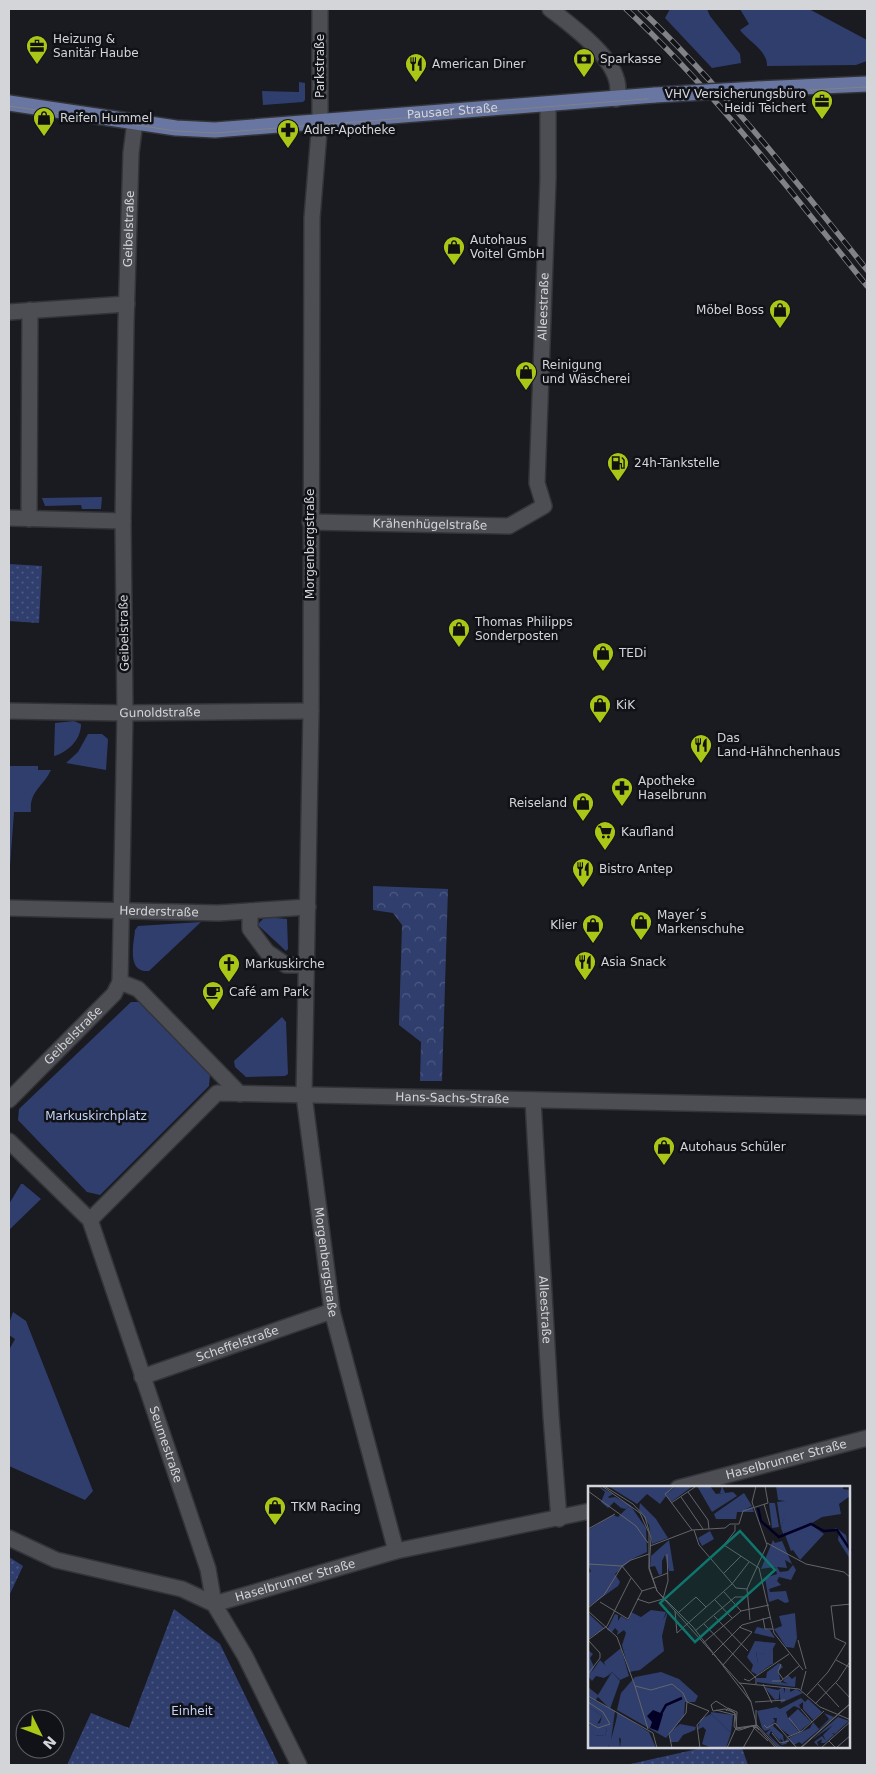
<svg xmlns="http://www.w3.org/2000/svg" width="876" height="1774" font-family="'DejaVu Sans',sans-serif">
<style>
.green{fill:#303e6e}
.forest{fill:url(#forest-crowns)}
.garden{fill:url(#garden-dots)}
.lines{fill:none;stroke-linecap:round;stroke-linejoin:round}
.minor-casing{stroke:#333437;stroke-width:18}
.major-casing{stroke:#333437;stroke-width:18}
.minor{stroke:#4c4e53;stroke-width:15}
.major{stroke:#6876a1;stroke-width:15}
.tram{stroke:#818286;stroke-width:1}
.rail-casing{stroke:#818286;stroke-width:5.5}
.rail{stroke:#101217;stroke-width:4;stroke-dasharray:11;stroke-linecap:butt}
.major-bridge-casing{stroke:#333437;stroke-width:18;stroke-linecap:butt}
.major-bridge{stroke:#6876a1;stroke-width:15}
.labels{text-anchor:middle;dominant-baseline:central;stroke-width:5;stroke-linejoin:round;paint-order:stroke}
.poi-label{font-size:12px;fill:#d4d5d8;stroke:#101217;text-anchor:start}
.street-label{font-size:12px;fill:#d4d5d8;stroke:#101217}
.park-label{font-size:12px;fill:#c5d3fa;stroke:#101217}
.inset-river{fill:none;stroke:#020024;stroke-width:2.5}
.inset-road{fill:none;stroke:#64656a;stroke-width:1}
.view{fill:#0f766e;fill-opacity:0.15;stroke:#0f766e;stroke-width:2.5}
.inset-edge{fill:none;stroke:#d4d5d8;stroke-width:2.5}
</style>
<defs>
<pattern id="forest-crowns" width="20" height="18" patternUnits="userSpaceOnUse" patternTransform="scale(1.25)"><rect width="20" height="18" fill="#303e6e"/><path d="M2 6a3 3 0 1 1 6 0M12 15a3 3 0 1 1 6 0" fill="none" stroke="#4d5982"/></pattern>
<pattern id="garden-dots" width="8" height="8" patternUnits="userSpaceOnUse" patternTransform="scale(1.25)"><rect width="8" height="8" fill="#303e6e"/><path d="M2 2h.1M6 6h.1" fill="none" stroke="#4d5982" stroke-width="1.8" stroke-linecap="round"/></pattern>
</defs>
<rect width="100%" height="100%" fill="#191b20"/>
<path class="green" d="M670 9H707L710 16 740 54 741 63 712 68 665 18Z
M740 9H809L867 40V61L856 65 767 66C768 51 748 41 740 30L749 24Z
M299 82 305 83V100L303 102 263 105 262 91 299 92Z
M102 497 101 509H82L81 505 45 506 42 498Z
M74 721 81 724C81 740 68 752 54 756L55 723Z
M88 734H102L108 739 106 770 66 763 78 752Z
M9 766H38V770H51C43 787 29 791 31 812H14L10 866Z
M265 917 287 919 288 949 286 951 259 926V923Z
M201 922 149 971C126 973 134 943 135 930L138 926Z
M131 1002H139L210 1075 209 1086 100 1195 87 1192 18 1120 19 1109Z
M282 1017 286 1022 288 1074 285 1076 246 1077 235 1067 234 1061Z
M21 1184H23L41 1199 9 1230V1204Z
M13 1312 26 1321 93 1491 85 1500 9 1466V1350L15 1339 9 1335V1324Z"/>
<path class="forest" d="M373 886 448 889 442 1081H420L421 1042 399 1025 402 925 393 913 373 910Z"/>
<path class="garden" d="M9 564 42 566 39 623 9 621Z
M9 1557 23 1566 9 1596Z
M174 1609 220 1644 279 1765H67L91 1713 129 1728Z
M702 1748H742L748 1765H626Z"/>
<g class="lines">
<g class="minor-casing">
<g id="minor">
<path id="s1" d="M320 9V120L312 218 311 711 304 1095 332 1311 396 1551"/>
<path d="M550 9C572 26 629 66 616 99"/>
<path d="M9 312 127 304"/>
<path d="M9 518 123 521"/>
<path d="M29 519 30 310"/>
<path id="s2" d="M310 522 509 526 544 506 537 483 548 179V105"/>
<path id="s3" d="M9 711 125 713 311 711"/>
<path id="s4" d="M9 908 218 913 308 907"/>
<path d="M250 911V929L267 952 286 965H306"/>
<path d="M120 982 138 989 240 1094"/>
<path id="s5" d="M9 1100 114 994 120 982 125 713 123 521 126 323 131 153 135 122"/>
<path id="s6" d="M533 1100 551 1416 559 1519"/>
<path id="s7" d="M9 1141 90 1220 208 1569 214 1604 245 1656 299 1765"/>
<path id="s8" d="M90 1220 217 1093 867 1107"/>
<path id="s9" d="M142 1377 332 1311"/>
<path id="s10" d="M678 1488 867 1438"/>
<path id="s11" d="M9 1538 56 1560 182 1589 214 1604 396 1551 590 1511"/>
</g>
</g>
<g class="major-casing">
<g id="major">
<path d="M758 89 867 84"/>
<path id="s12" d="M9 103 176 128 215 130 655 95"/>
</g>
</g>
<use href="#minor" class="minor"/>
<use href="#major" class="major"/>
<path class="tram" d="M9 106 176 131 215 133 658 98 867 87"/>
<g class="rail-casing">
<path id="rail" d="M626 9C716 93 790 191 867 286
M640 9C724 89 795 180 867 270"/>
</g>
<use href="#rail" class="rail"/>
<g class="major-bridge-casing">
<path id="major-bridge" d="M655 95 758 89"/>
</g>
<use href="#major-bridge" class="major-bridge"/>
</g>
<defs>
<g id="office-pin" transform="scale(1.125)"><path d="M0 17L-7.5 6A9.5 9.5 0 1 1 7.5 6Z" fill="#aac717" stroke="#101217"/><path d="M-6-3h4V-5.5h4V-3h4V5H-6ZM-1-4.5V-3h2v-1.5ZM-6 0V1H6V0Z" fill="#111"/></g>
<g id="bank-pin" transform="scale(1.125)"><path d="M0 17L-7.5 6A9.5 9.5 0 1 1 7.5 6Z" fill="#aac717" stroke="#101217"/><path d="M-6-4H6V4H-6ZM0-2.3a2.3 2.3 0 1 0 0 4.6a2.3 2.3 0 1 0 0-4.6Z" fill="#111"/></g>
<g id="restaurant-pin" transform="scale(1.125)"><path d="M0 17L-7.5 6A9.5 9.5 0 1 1 7.5 6Z" fill="#aac717" stroke="#101217"/><path d="M-5-6h1v4h1v-4h1v4h1v-4h1v5L-1.5 .5V6h-2V.5L-5-1ZM5-6V6H3V1.5H1.5Q1.5-4 5-6Z" fill="#111"/></g>
<g id="shop-pin" transform="scale(1.125)"><path d="M0 17L-7.5 6A9.5 9.5 0 1 1 7.5 6Z" fill="#aac717" stroke="#101217"/><path d="M-5-2.5h2.3a2.7 3.5 0 0 1 5.4 0H5L5.5 6h-11ZM-1.5-2.5h3a1.5 2.3 0 0 0-3 0Z" fill="#111"/></g>
<g id="pharmacy-pin" transform="scale(1.125)"><path d="M0 17L-7.5 6A9.5 9.5 0 1 1 7.5 6Z" fill="#aac717" stroke="#101217"/><path d="M-2-6h4v4h4v4h-4v4h-4v-4h-4v-4h4Z" fill="#111"/></g>
<g id="fuel-pin" transform="scale(1.125)"><path d="M0 17L-7.5 6A9.5 9.5 0 1 1 7.5 6Z" fill="#aac717" stroke="#101217"/><path d="M-5.5-6h7V0h2V4h1.3V-2.5L3-4.5l.8-.8L6-3V5H2.5V1h-1V6h-7ZM-4.2-4.7v3.2H.2V-4.7Z" fill="#111"/></g>
<g id="supermarket-pin" transform="scale(1.125)"><path d="M0 17L-7.5 6A9.5 9.5 0 1 1 7.5 6Z" fill="#aac717" stroke="#101217"/><path d="M-6-5.5h2.5l.6 2H6L4.5 2H-2.5L-4.4-4H-6ZM-1.5 3.2a1.3 1.3 0 1 0 .1 0ZM3 3.2a1.3 1.3 0 1 0 .1 0Z" fill="#111"/></g>
<g id="church-pin" transform="scale(1.125)"><path d="M0 17L-7.5 6A9.5 9.5 0 1 1 7.5 6Z" fill="#aac717" stroke="#101217"/><path d="M-1.2-6h2.4v3.5h3.3v2.4h-3.3V6h-2.4V-.1h-3.3v-2.4h3.3Z" fill="#111"/></g>
<g id="cafe-pin" transform="scale(1.125)"><path d="M0 17L-7.5 6A9.5 9.5 0 1 1 7.5 6Z" fill="#aac717" stroke="#101217"/><path d="M-5.5-4.5H6V0H3Q3 3.5 0 3.5H-2.5Q-5.5 3.5-5.5 0ZM3-3.2v2h1.7v-2ZM-6 4.5H4V6H-6Z" fill="#111"/></g>
</defs>
<g fill-rule="evenodd">
<use href="#office-pin" x="37" y="46"/>
<use href="#bank-pin" x="584" y="59"/>
<use href="#restaurant-pin" x="416" y="64"/>
<use href="#office-pin" x="822" y="101"/>
<use href="#shop-pin" x="44" y="118"/>
<use href="#pharmacy-pin" x="288" y="130"/>
<use href="#shop-pin" x="454" y="247"/>
<use href="#shop-pin" x="780" y="310"/>
<use href="#shop-pin" x="526" y="372"/>
<use href="#fuel-pin" x="618" y="463"/>
<use href="#shop-pin" x="459" y="629"/>
<use href="#shop-pin" x="603" y="653"/>
<use href="#shop-pin" x="600" y="705"/>
<use href="#restaurant-pin" x="701" y="745"/>
<use href="#pharmacy-pin" x="622" y="788"/>
<use href="#shop-pin" x="583" y="803"/>
<use href="#supermarket-pin" x="605" y="832"/>
<use href="#restaurant-pin" x="583" y="869"/>
<use href="#shop-pin" x="641" y="922"/>
<use href="#shop-pin" x="593" y="925"/>
<use href="#restaurant-pin" x="585" y="962"/>
<use href="#church-pin" x="229" y="964"/>
<use href="#cafe-pin" x="213" y="992"/>
<use href="#shop-pin" x="664" y="1147"/>
<use href="#shop-pin" x="275" y="1507"/>
</g>
<g class="labels">
<g class="poi-label">
<text x="53" y="39">Heizung &amp;<tspan x="53" dy="14">Sanitär Haube</tspan></text>
<text x="600" y="59">Sparkasse</text>
<text x="432" y="64">American Diner</text>
<text x="806" y="94" text-anchor="end">VHV Versicherungsbüro<tspan x="806" dy="14">Heidi Teichert</tspan></text>
<text x="60" y="118">Reifen Hummel</text>
<text x="304" y="130">Adler-Apotheke</text>
<text x="470" y="240">Autohaus<tspan x="470" dy="14">Voitel GmbH</tspan></text>
<text x="764" y="310" text-anchor="end">Möbel Boss</text>
<text x="542" y="365">Reinigung<tspan x="542" dy="14">und Wäscherei</tspan></text>
<text x="634" y="463">24h-Tankstelle</text>
<text x="475" y="622">Thomas Philipps<tspan x="475" dy="14">Sonderposten</tspan></text>
<text x="619" y="653">TEDi</text>
<text x="616" y="705">KiK</text>
<text x="717" y="738">Das<tspan x="717" dy="14">Land-Hähnchenhaus</tspan></text>
<text x="638" y="781">Apotheke<tspan x="638" dy="14">Haselbrunn</tspan></text>
<text x="567" y="803" text-anchor="end">Reiseland</text>
<text x="621" y="832">Kaufland</text>
<text x="599" y="869">Bistro Antep</text>
<text x="657" y="915">Mayer´s<tspan x="657" dy="14">Markenschuhe</tspan></text>
<text x="577" y="925" text-anchor="end">Klier</text>
<text x="601" y="962">Asia Snack</text>
<text x="245" y="964">Markuskirche</text>
<text x="229" y="992">Café am Park</text>
<text x="680" y="1147">Autohaus Schüler</text>
<text x="291" y="1507">TKM Racing</text>
</g>
<g class="street-label">
<text transform="translate(320 66) rotate(-90)">Parkstraße</text>
<text stroke="none"><textPath href="#s12" startOffset="446">Pausaer Straße</textPath></text>
<text stroke="none"><textPath href="#s5" startOffset="916">Geibelstraße</textPath></text>
<text stroke="none"><textPath href="#s2" startOffset="440">Alleestraße</textPath></text>
<text stroke="none"><textPath href="#s2" startOffset="120">Krähenhügelstraße</textPath></text>
<text transform="translate(310 544) rotate(-90)">Morgenbergstraße</text>
<text transform="translate(124 633) rotate(-91)">Geibelstraße</text>
<text stroke="none"><textPath href="#s3" startOffset="151">Gunoldstraße</textPath></text>
<text stroke="none"><textPath href="#s4" startOffset="150">Herderstraße</textPath></text>
<text stroke="none"><textPath href="#s5" startOffset="91">Geibelstraße</textPath></text>
<text stroke="none"><textPath href="#s8" startOffset="415">Hans-Sachs-Straße</textPath></text>
<text stroke="none"><textPath href="#s1" startOffset="1255">Morgenbergstraße</textPath></text>
<text stroke="none"><textPath href="#s6" startOffset="210">Alleestraße</textPath></text>
<text stroke="none"><textPath href="#s9" startOffset="101">Scheffelstraße</textPath></text>
<text stroke="none"><textPath href="#s7" startOffset="350">Seumestraße</textPath></text>
<text stroke="none"><textPath href="#s10" startOffset="112">Haselbrunner Straße</textPath></text>
<text stroke="none"><textPath href="#s11" startOffset="301">Haselbrunner Straße</textPath></text>
</g>
<g class="park-label">
<text x="96" y="1116">Markuskirchplatz</text>
<text x="192" y="1711">Einheit</text>
</g>
</g>
<g transform="translate(588 1486)">
<rect width="262" height="262" fill="#191b20"/>
<path d="M10 0 25 8 20 11 21 12 27 11 42 19 38 23 33 22 26 16 20 22 13 16 17 6ZM109 0H122L128 8 135 7H132L134 0 137 7 145 6 149 10 124 26ZM122 45 126 53 114 60 110 52ZM33 162 41 190 32 194 24 186 21 189 16 176ZM185 163V178H170L168 165 175 168ZM191 177 195 181 190 185 193 196 200 198 195 195 200 189 204 193 208 190 207 201 169 196V192H178L179 186ZM73 186 91 193 110 210 107 216H97L96 230 78 252 29 224 33 207 47 191ZM176 201 190 204 195 201 197 207V202H202V206L208 203 215 207 193 217 191 204V213L187 214ZM213 212 217 216 220 213 234 226 225 234 215 223V216L211 219 213 223 206 220 198 226 200 232 210 223 223 236 212 245 201 234 211 246 202 250 188 239 189 232H185L187 235 181 241 186 238 185 240 195 249 196 256 199 253 197 250 201 254 202 251 222 242 225 236 231 243 241 233 236 227 246 231 214 258 211 256 206 259 201 254 198 258 193 259 195 255 192 252 193 256 183 245 181 249 192 260 201 262H191L178 247 183 243 177 245 174 242 169 225 189 221 192 223ZM0 220 14 230 9 238 19 243 17 250 6 249 2 245ZM29 226 61 246 68 262H32L33 253 28 249ZM123 226 145 229 143 247 123 228ZM250 231 261 235 247 248 244 247 246 249 237 257H233L234 253 229 256 231 262 234 260 232 262 226 256 234 250 238 255 235 249 245 239 224 254Z" fill="#303e6e"/>
<path d="M20 0H86L72 18 59 8 49 18ZM188 0H255V3L262 4V10L251 18 253 28 234 31 214 43 196 46V50L193 42 199 21 197 15 190 14ZM52 17 68 33 80 52 64 58 61 39 51 24ZM42 19 58 42 59 66 44 73 27 88 32 96 30 100 0 121V88L3 85 0 79V44L25 29 30 31ZM248 42 258 49 262 73 250 54 251 47 245 44ZM0 127 16 142 0 153ZM0 211 27 225 23 254 29 231 32 262H20L21 259 19 262H0V237L6 249 17 250 19 243 6 238 12 237 14 230 0 220ZM123 228 143 247 138 262H124L114 258 118 244 115 241 109 244 113 233ZM92 238 108 241 107 244 95 249 90 256H82V246Z" fill="#303e6e"/>
<path d="M88 0H105L83 16 78 9ZM156 7 164 20 156 24 164 21 166 26H149L148 33H128L126 28ZM197 15 200 20 193 42 189 16ZM187 17 191 41 184 42 181 17ZM222 38 236 48 212 74 205 64 203 65 196 46ZM81 54 86 85H81L77 69 74 75V88L71 89 67 80 62 81 63 70ZM185 54 187 57 194 55 204 78 197 74 199 82 189 81 192 86 200 85 205 79 208 84 203 94 191 91 189 95 193 99 181 103 182 106 198 105 201 116 197 117 190 113 181 116 177 92 189 88 187 81 173 83ZM63 124 78 126 75 134 80 125 74 150 76 165 52 184 41 186 34 159 38 147 36 144 29 149 30 145 27 142 24 146 19 144 27 128 30 129V135L33 130 40 134 43 126 53 131ZM207 127 209 152 206 162 198 161 186 143 194 140 191 130ZM169 141 182 144 187 152 166 147ZM167 155 188 157 183 166 175 168 168 166 170 178H184L169 189 163 185 165 179 159 171ZM0 164 5 168 2 172 6 181 3 187 12 174 20 182 21 189 16 192 8 190 4 195 0 190ZM24 186 32 195 22 223 10 211 7 215 0 210V201L10 209Z" fill="#303e6e"/>
<path d="M65 224 75 228 70 245 62 242 64 236 59 230Z" fill="#020024"/>
<path class="inset-river" d="M170 22 173 35 191 51 223 38 236 45 249 44 263 65M73 228 78 219 94 212"/>
<path class="inset-road" d="M14 0 52 27 61 47V81L69 105 105 141 163 216M16 0 45 18 57 31 63 52 61 83 69 105 155 201 163 216 169 241 188 262M87 0 77 8 104 44M0 5 48 40 60 57M100 6 120 34 121 43M93 11 115 43M83 17 107 1M176 18 182 39M147 39V45L136 59 171 82 186 147 215 184M0 43 27 28M106 44 111 59 148 102 159 103M179 57 218 78 256 86 263 92M62 60 104 44 137 42 142 38H151L155 25 180 17 177 0M0 78 34 80M34 80 54 105 67 101M135 88 153 70M64 93 80 87M136 106 153 125M49 113 61 117 75 113 80 95 79 68M127 114 144 132M12 116 40 133 54 105M0 122 16 109 34 80 43 74 61 68M0 125 29 151 47 200 63 204 84 198 95 207 99 216 98 227 81 248 84 262M87 125 89 147 144 98 161 76M90 127 108 111 118 121M126 130 160 165M175 132 177 143H185M162 134 159 103 179 59 164 16 168 0M116 138 168 192V198M107 145 147 111H158M210 154 218 183M115 157 153 125 181 119M124 169 154 139 183 131M248 174 263 182M193 178 190 186 195 193M135 179 164 146 151 141M0 188 12 172V167L0 154 19 140 43 92M156 193 161 195 201 168M184 195H193L211 180M151 197 211 203 232 221 263 234M248 197 263 213M175 198 184 217M230 198 251 221M47 200 60 243M213 204 218 185M219 209 240 186 258 157 247 152 243 120 263 118M0 210 65 247 69 262M0 216 15 226 22 238 10 242 0 236M99 216 121 225 109 239 112 262M167 216 197 214M227 218 250 194 263 174M213 223 224 236M128 224 147 229M138 225 140 222 149 226 148 242M250 228 263 217M201 232 212 246M176 239 179 242 187 237 209 262M165 241 180 255M148 242 169 239 190 262M169 242 164 240 152 244H149L147 242 146 240 147 227 137 223 125 225 123 219 128 215 147 227 149 243 165 240H167L171 244M184 247 192 257 201 255M200 251 214 245 236 225M241 255 248 262 263 249M139 262 148 242M155 262 168 239V224M212 262 249 229M213 262 263 217M233 262 263 235"/>
<path class="view" d="M152 45 187 84 107 156 72 117Z"/>
<rect width="262" height="262" class="inset-edge"/>
</g>
<rect width="876" height="1774" fill="none" stroke="#d4d5d8" stroke-width="20"/>
<g transform="translate(40 1734) rotate(132)"><circle r="24" fill="#101217" stroke="#5e6064"/>
<path d="M0-4L9 19L0 12L-9 19Z" fill="#aac717"/>
<text y="-8" font-size="14" font-weight="bold" text-anchor="middle" fill="#d4d5d8">N</text>
</g>
</svg>
